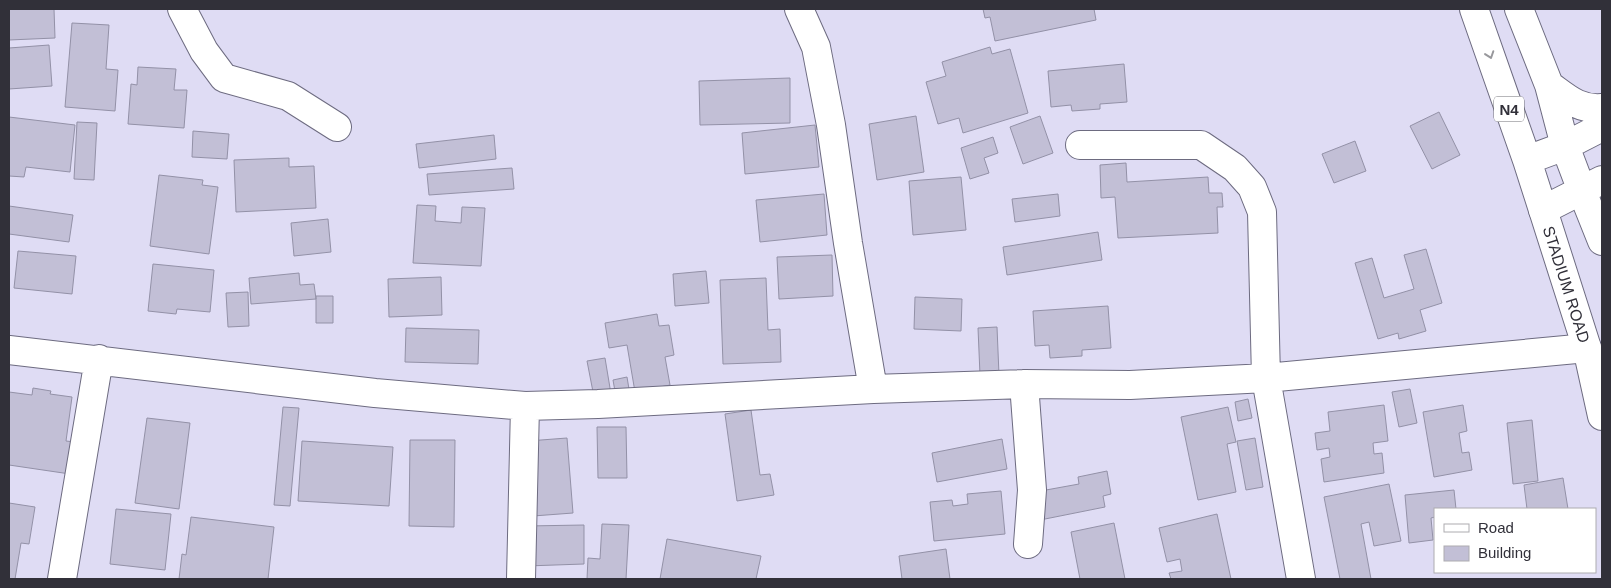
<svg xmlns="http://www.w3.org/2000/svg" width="1611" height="588" font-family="Helvetica,sans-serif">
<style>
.building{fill:#c2bfd6;stroke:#9391a7}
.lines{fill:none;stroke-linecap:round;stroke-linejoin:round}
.minor-casing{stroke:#6d6b80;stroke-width:30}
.major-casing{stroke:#6d6b80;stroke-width:30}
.highway-casing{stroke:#6d6b80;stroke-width:30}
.minor{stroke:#fff;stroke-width:28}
.major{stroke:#fff;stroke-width:28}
.highway{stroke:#fff;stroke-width:28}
.oneway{stroke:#98989c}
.labels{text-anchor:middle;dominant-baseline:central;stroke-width:4;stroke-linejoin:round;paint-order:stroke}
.shield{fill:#fff;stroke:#6f6e74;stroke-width:1}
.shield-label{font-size:15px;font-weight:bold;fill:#313039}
.street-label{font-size:16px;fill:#313039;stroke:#fff}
</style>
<rect width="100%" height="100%" fill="#dfdcf4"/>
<path class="building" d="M9 9H54L55 38 9 40Z
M983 9H1094L1096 20 995 41 990 17 985 18Z
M72 23 109 25 106 69 118 70 115 111 65 107Z
M49 45 52 86 9 89V48Z
M990 47 992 54 1010 49 1028 113 963 133 959 118 938 124 926 82 946 76 942 62Z
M1124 64 1127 102 1100 104V109L1072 111 1071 105 1051 107 1048 71Z
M138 67 176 69 174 90H187L184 128 128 124 131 84 137 85Z
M790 78V123L700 125 699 81Z
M1439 112 1460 155 1432 169 1410 126Z
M916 116 924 172 877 180 869 124Z
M1040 116 1053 153 1023 164 1010 127Z
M9 117 75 125 70 172 26 167 24 177 9 176Z
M77 122 97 123 94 180 74 179Z
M815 125 819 167 745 174 742 133Z
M193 131 229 134 227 159 192 157Z
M494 135 496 159 419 168 416 144Z
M993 137 998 153 984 158 989 173 970 179 961 148Z
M1355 141 1366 171 1334 183 1322 154Z
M289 158V167L314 166 316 208 236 212 234 160Z
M1126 163 1127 182 1208 177 1209 193H1222L1223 207H1217L1218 233 1118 238 1115 197 1101 198 1100 165Z
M512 168 514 189 429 195 427 174Z
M159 175 203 180 202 185 218 187 209 254 150 246Z
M961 177 966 230 913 235 909 181Z
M824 194 827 235 760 242 756 200Z
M1058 194 1060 216 1015 222 1012 199Z
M417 205 436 206 435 221 461 223 462 207 485 208 481 266 413 263Z
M9 206 73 215 69 242 9 234Z
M328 219 331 252 294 256 291 223Z
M1098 232 1102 260 1007 275 1003 247Z
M1426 249 1442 303 1420 310 1426 331 1399 339 1398 333 1378 339 1355 263 1372 258 1384 298 1414 289 1404 255Z
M18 251 76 256 72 294 14 288Z
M832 255 833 296 779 299 777 257Z
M153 264 214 270 210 312 177 309 176 314 148 311Z
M706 271 709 303 675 306 673 274Z
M299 273 300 285 314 284 316 299 251 304 249 278Z
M441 277 442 315 389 317 388 279Z
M766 278 768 330 780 329 781 362 723 364 720 280Z
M248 292 249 326 228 327 226 293Z
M316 296H333V323H316Z
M915 297 962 299 961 331 914 329Z
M1108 306 1111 348 1082 350V356L1050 358 1049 345 1035 346 1033 311Z
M657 314 659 326 669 325 674 355 665 357 670 385 635 392 627 345 609 348 605 323Z
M997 327 999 375H980L978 328Z
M406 328 479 330 478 364 405 362Z
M605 358 611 394 594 397 587 361Z
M627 377 630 395 616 397 613 380Z
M33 388 51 391 50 394 72 397 66 441 75 442 70 474 9 465V392L32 395Z
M1410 389 1417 423 1399 427 1392 392Z
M1248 399 1252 418 1238 421 1235 402Z
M1384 405 1388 441 1373 443 1374 454 1382 453 1384 473 1324 482 1321 459 1330 457 1329 448 1317 450 1315 433 1330 431 1328 412Z
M1463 405 1467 431 1459 433 1462 453 1469 452 1472 470 1434 477 1423 412Z
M283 407 299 408 290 506 274 505Z
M1228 407 1236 442 1227 444 1236 492 1198 500 1181 417Z
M751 410 760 475 770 474 774 495 737 501 725 414Z
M147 418 190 423 179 509 135 503Z
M1532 420 1538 481 1513 484 1507 423Z
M597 427H626L627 478H598Z
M567 438 573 513 533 516 528 441Z
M1255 438 1263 487 1246 490 1237 441Z
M1002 439 1007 469 937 482 932 453Z
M410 440H455L454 527 409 526Z
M302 441 393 447 389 506 298 501Z
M1107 471 1111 494 1103 496 1105 507 1040 520 1035 492 1079 484 1078 477Z
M1563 478 1568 509H1527L1524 485Z
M1389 484 1401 541 1374 546 1369 522 1361 524 1371 579H1340L1324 497Z
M1454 490 1456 509H1435V517L1431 518 1433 540 1409 543 1405 495Z
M1001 491 1005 534 934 541 930 502 952 500 953 506 968 504 967 494Z
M9 503 35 507 29 544 21 543 15 579H9Z
M116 509 171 514 165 570 110 564Z
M1217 514 1231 579H1171L1169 573 1182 571 1180 559 1167 562 1159 528Z
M191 517 274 527 268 579H179L182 554 186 555Z
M1114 523 1125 579H1080L1071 532Z
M602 524 629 525 626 579H587L588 558 600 559Z
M584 525V564L526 566V526Z
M667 539 761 556 756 579H660Z
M946 549 950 579H902L899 556Z"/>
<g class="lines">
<g class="minor-casing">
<path id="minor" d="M182 9 204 51 224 78 288 96 337 127
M799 9 816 47 831 125 848 243 873 389
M1080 145H1201L1235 168 1252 187 1262 212 1266 378 1301 579
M9 350 375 393 525 406 598 404 873 389 1024 384 1130 385 1266 378 1587 348
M1024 384 1032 490 1028 544
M62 579 99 359
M521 579 525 406"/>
</g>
<g class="major-casing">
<g id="major">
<path d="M1582 191 1602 241"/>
<path id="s1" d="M1543 210 1587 348 1602 416"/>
</g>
</g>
<g class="highway-casing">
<path id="highway" d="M1474 9 1527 160 1543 210 1602 180
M1519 9 1549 85 1565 146 1582 191
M1549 85C1567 98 1579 110 1602 108
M1527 160 1565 146 1602 127"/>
</g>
<use href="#minor" class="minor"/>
<use href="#major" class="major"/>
<use href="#highway" class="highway"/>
</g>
<defs><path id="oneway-chevron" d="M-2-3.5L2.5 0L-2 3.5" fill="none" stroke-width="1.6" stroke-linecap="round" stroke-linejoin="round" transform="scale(1.25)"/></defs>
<use class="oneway" href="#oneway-chevron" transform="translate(1490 55) rotate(71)"/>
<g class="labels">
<rect class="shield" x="1494" y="96.5" width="30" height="25" rx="4"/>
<g class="shield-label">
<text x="1509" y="109">N4</text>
</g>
<g class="street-label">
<text stroke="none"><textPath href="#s1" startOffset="78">STADIUM ROAD</textPath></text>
</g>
</g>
<rect width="1611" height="588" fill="none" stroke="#313039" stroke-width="20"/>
<rect x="1434" y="508" width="162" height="65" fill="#ffffff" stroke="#adacb0"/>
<rect x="1444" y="524" width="25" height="8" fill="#ffffff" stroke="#adacb0"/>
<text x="1478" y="533" font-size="15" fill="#313039">Road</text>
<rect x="1444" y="546" width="25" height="15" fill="#c2bfd6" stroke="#adacb0"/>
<text x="1478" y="558" font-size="15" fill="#313039">Building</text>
</svg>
